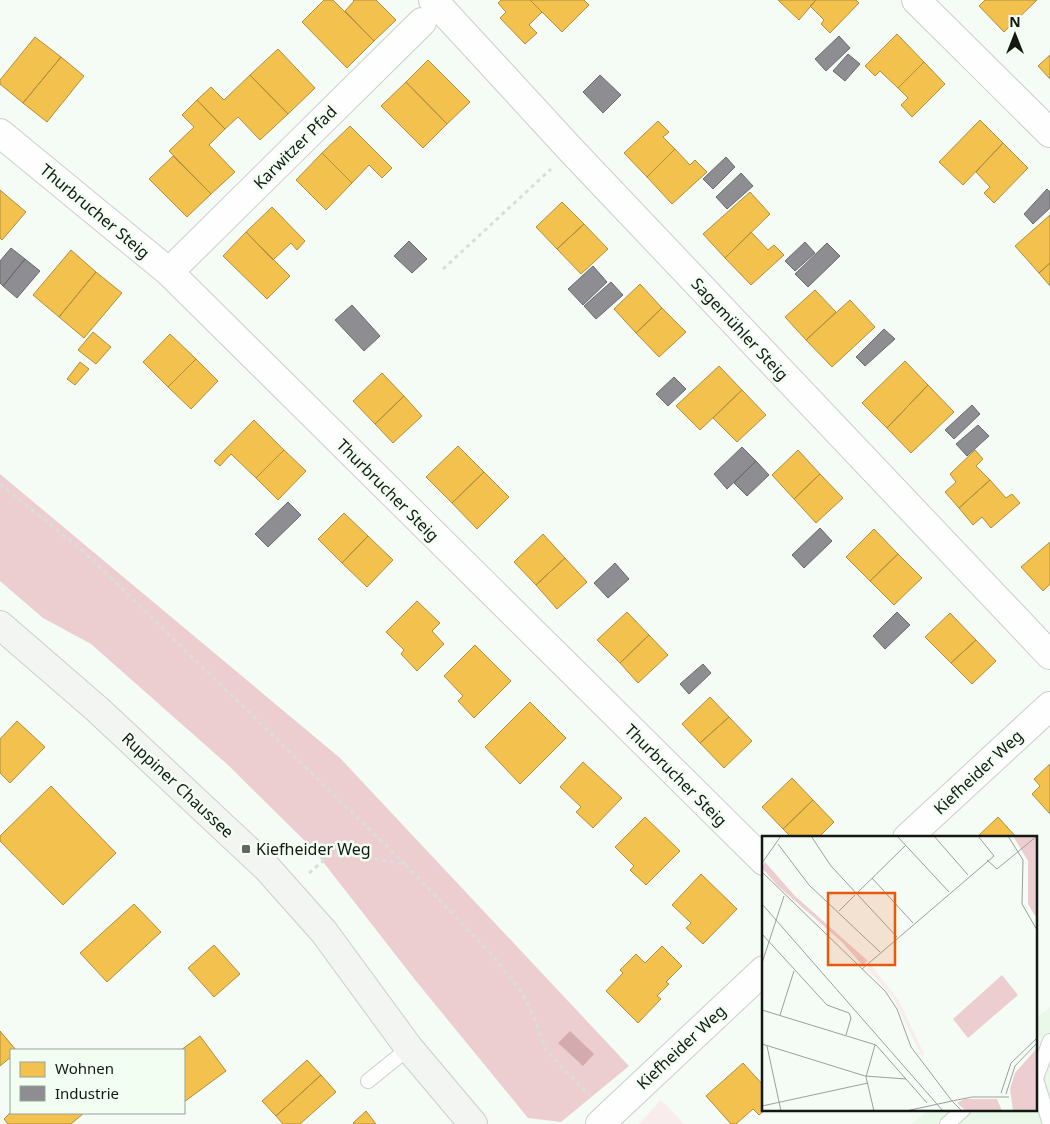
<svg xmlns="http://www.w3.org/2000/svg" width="1050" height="1124" font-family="'Noto Sans',sans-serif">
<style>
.built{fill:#eaf8e9}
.green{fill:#f8edec}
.forest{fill:#edced0}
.water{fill:#d3abae}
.homes{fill:#f2c14e;stroke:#af8e3c}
.industry{fill:#8d8d92;stroke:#686a6c}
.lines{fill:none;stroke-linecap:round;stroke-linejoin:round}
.lane-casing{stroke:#cacfca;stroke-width:16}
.street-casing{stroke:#cacfca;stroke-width:30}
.secondary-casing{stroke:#cacfca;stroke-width:30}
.path{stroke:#dbdddb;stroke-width:3;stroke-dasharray:4 4;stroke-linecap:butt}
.lane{stroke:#fefefe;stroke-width:14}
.street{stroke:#fefefe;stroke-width:28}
.secondary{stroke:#f2f5f2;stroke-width:28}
.poi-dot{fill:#626762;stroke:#f2fef2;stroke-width:2}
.labels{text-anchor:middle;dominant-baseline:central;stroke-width:5;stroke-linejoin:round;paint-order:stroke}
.street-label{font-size:16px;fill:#131813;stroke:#f2fef2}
.poi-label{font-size:16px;fill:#131813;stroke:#f2fef2;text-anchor:start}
.inset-road{fill:none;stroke:#9ba09b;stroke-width:1}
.view{fill:#e8590c;fill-opacity:0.15;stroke:#e8590c;stroke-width:2.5}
.inset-edge{fill:none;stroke:#131813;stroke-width:2.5}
</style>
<rect width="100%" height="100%" fill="#f5fbf5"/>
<path class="built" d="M1050 1007V1124H912L928 1110H1036V1018Z"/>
<path class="green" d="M661 1100 684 1124H639Z"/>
<path class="forest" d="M0 474 340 758 629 1066 561 1122 528 1118 416 981 313 849 228 765 91 644 43 618 0 581Z"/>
<path class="water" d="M570 1031 594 1054 583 1066 558 1043Z"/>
<path class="homes" d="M324 0H333L374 41 347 68 302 22Z
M353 0H376L396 20 374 41 345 11 354 1Z
M501 0H530L542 12 529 25 537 33 525 44 500 18 506 12 498 3Z
M530 0H584L589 5 562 32Z
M778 0H816L799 20Z
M816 0H856L859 3 830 33 821 24 824 20 810 6Z
M985 0H1037L1004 32 979 6Z
M897 34 924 62 898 88 880 71 875 76 865 66Z
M35 37 61 57 23 103 0 84V80Z
M278 49 315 88 288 114 250 75Z
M1050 55V79L1038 66Z
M61 57 84 76 47 122 23 103Z
M428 60 470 102 447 124 406 82Z
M924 62 945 84 912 117 901 105 908 98 898 88Z
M250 75 288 114 260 140 238 117 225 129 197 100 211 87 224 100Z
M406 82 447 124 423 148 381 106Z
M197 100 225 129 209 145 235 172 211 194 169 151 194 127 182 115Z
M980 120 1003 143 963 185 939 162Z
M658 121 669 132 663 137 675 149 647 177 624 153Z
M350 126 392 168 382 178 369 165 352 183 322 153Z
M1003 143 1028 168 994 203 984 193 990 187 976 172Z
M675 149 690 165 695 160 707 172 672 204 647 177Z
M322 153 352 183 326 210 296 180Z
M173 156 211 194 187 217 149 179Z
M0 190 26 212 2 240 0 238Z
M750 192 770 214 725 258 703 234Z
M562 202 584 224 557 249 536 227Z
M272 207 305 241 297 250 291 243 273 260 246 232Z
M1050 215V263L1039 273 1015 246Z
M584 224 608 249 581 274 557 249Z
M246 232 290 276 267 299 223 256Z
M751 232 768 250 774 245 784 255 751 285 725 258Z
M71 250 96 272 59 317 33 295Z
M1050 263V286L1039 273Z
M96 272 122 293 84 338 59 317Z
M640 284 662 308 636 333 614 309Z
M815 290 836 312 806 340 785 317Z
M850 300 875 327 832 367 806 340Z
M662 308 686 332 659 357 636 333Z
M93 332 111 347 96 364 78 350Z
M170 334 196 359 168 387 143 362Z
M196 359 218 381 191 409 168 387Z
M905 361 928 385 887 428 862 403Z
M80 362 89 369 75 385 67 379Z
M719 366 742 390 700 430 676 406Z
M382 373 404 396 375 424 353 401Z
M928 385 954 412 911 453 887 428Z
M742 390 766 415 737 442 713 418Z
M404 396 422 416 393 443 375 424Z
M254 420 284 450 256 478 231 454 220 466 214 461Z
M458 446 484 472 452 503 426 477Z
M284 450 306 471 278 500 256 478Z
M798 450 820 474 794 499 772 475Z
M975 450 983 459 976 466 990 480 959 508 945 492 956 482 950 474Z
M484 472 509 497 477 529 452 503Z
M820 474 843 498 816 523 794 499Z
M990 480 1006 498 1012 494 1020 503 991 528 982 517 973 525 959 508Z
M344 513 368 536 342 563 318 539Z
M874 529 898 554 870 581 846 557Z
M543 534 565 558 536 585 514 562Z
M368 536 393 560 367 587 342 563Z
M1050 542V584L1043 591 1021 567Z
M898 554 922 578 894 605 870 581Z
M565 558 587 582 557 609 536 585Z
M417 601 440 623 432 631 444 644 417 671 401 654 404 650 386 632Z
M627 612 649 635 620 663 597 640Z
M950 613 976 640 951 663 925 637Z
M649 635 668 655 638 683 620 663Z
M976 640 996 661 972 684 951 663Z
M475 645 511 681 474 718 458 701 463 696 444 676Z
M710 697 729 717 700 743 682 724Z
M530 702 566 738 520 784 485 747Z
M729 717 752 741 724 768 700 743Z
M17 721 45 747 10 783 0 773V739Z
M583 762 622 798 593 828 576 812 581 807 560 787Z
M1050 764V814L1032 794 1040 786 1034 779Z
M792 778 813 800 783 829 762 807Z
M51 786 116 853 63 905 0 841V836Z
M813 800 834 822 818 838H792L783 829Z
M645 817 680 851 646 885 630 870 634 866 615 847Z
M998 817 1017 838H976Z
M701 874 737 909 703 944 686 928 691 923 672 905Z
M134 904 161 932 107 982 80 953Z
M214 945 240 974 214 997 188 968Z
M662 946 682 966 666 982 669 984 657 996 661 999 638 1023 606 991 623 973 620 970 636 954 645 963Z
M0 1031 16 1050H11V1057L0 1066Z
M200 1036 226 1071 184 1102V1050H181Z
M307 1060 321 1075 276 1116 262 1101Z
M743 1063 764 1086 765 1110 759 1115 753 1109 736 1124H731L706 1096Z
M321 1075 336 1092 300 1124H283L276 1116Z
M366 1111 376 1124H354L353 1123Z
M11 1112V1113H84L71 1124H8L4 1119Z"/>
<path class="industry" d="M839 36 850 48 826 71 815 59Z
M848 54 860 64 845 81 833 71Z
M600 75 621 95 603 113 583 92Z
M726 157 735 167 713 189 703 179Z
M741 173 753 186 727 209 716 197Z
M1047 189 1050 192V208L1033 224 1024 214Z
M409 241 427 259 412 273 394 256Z
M805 242 815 253 795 271 785 261Z
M827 243 840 256 808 287 795 274Z
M11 248 25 259 3 286 0 283V261Z
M25 259 40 271 17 298 3 286Z
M593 266 607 282 583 305 568 289Z
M611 282 623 295 596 319 584 306Z
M352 305 380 336 364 351 335 320Z
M884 329 895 339 865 366 856 357Z
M674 377 686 389 668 406 656 394Z
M972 405 980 414 954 439 945 430Z
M978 425 989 436 967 456 956 444Z
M742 447 756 461 727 489 714 474Z
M756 461 769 475 747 496 734 483Z
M288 502 301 515 268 547 255 534Z
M820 528 832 541 804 568 792 555Z
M615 563 629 579 608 598 594 583Z
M897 612 910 625 885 649 873 636Z
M703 664 711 673 689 694 680 684Z"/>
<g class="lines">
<g class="lane-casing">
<path id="lane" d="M1036 1078 1050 1041
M1036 1079 1050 1124
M368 1081 409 1048
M947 1124 963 1110"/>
</g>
<g class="street-casing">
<path id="street" d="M433 0 571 150 1050 655
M916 0 1050 133
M0 133 169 272 764 861
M169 272 422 22
M907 838 1050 706
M600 1124 764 970"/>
</g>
<g class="secondary-casing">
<path id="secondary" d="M0 625 97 709 267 868 324 932 409 1048 473 1124"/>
</g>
<path class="path" d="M443 269 551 169
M0 484 81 549 405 864
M309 873 329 856H359L405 864 493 956 523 994 536 1022 545 1048 563 1069 590 1095"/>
<use href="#lane" class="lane"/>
<use href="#street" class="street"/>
<use href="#secondary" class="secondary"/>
</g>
<rect class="poi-dot" x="241" y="844" width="10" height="10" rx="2.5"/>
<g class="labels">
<g class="street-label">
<text transform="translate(295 147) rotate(-45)">Karwitzer Pfad</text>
<text transform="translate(95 211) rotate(40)">Thurbrucher Steig</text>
<text transform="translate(740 329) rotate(47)">Sagemühler Steig</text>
<text transform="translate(388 490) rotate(45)">Thurbrucher Steig</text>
<text transform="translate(978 772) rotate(-43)">Kiefheider Weg</text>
<text transform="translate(676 775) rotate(45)">Thurbrucher Steig</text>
<text transform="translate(178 785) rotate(43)">Ruppiner Chaussee</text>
<text transform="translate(681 1047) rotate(-43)">Kiefheider Weg</text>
</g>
<g class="poi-label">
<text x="256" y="849">Kiefheider Weg</text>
</g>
</g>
<g transform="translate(762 836)">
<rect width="275" height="275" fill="#f5fbf5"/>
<path d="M108 128 137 165 162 218 160 221 131 161 105 133Z" fill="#f8edec"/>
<path d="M251 0H275V83L266 68V25ZM3 26 33 60 106 125 100 129 80 106 16 50 0 32ZM240 139 256 159 206 202 191 183ZM275 212V275H251L248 253 253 237ZM202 263H235L240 275H204L195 267Z" fill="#edced0"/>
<path class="inset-road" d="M49 0 69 30 135 101M135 0 187 56M172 0 206 39M246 0 261 24 260 68 275 94M16 8 47 49 118 116M225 24 235 33 275 0M0 27 19 0M0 36 123 155 135 173 149 211 190 265 210 261H247M110 42 151 87M94 58 144 9M0 68 181 275M77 75 93 59M0 98 65 169 87 177 89 182 84 199M0 127 22 60M100 133 232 20 216 0M0 174 114 209M18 179 32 135M0 208 103 240 144 243M114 209 165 267M5 210 19 275M239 257 249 227 275 202M244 258 253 230 275 207M0 270 106 247M112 275 104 241 113 209M144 275 190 265 200 275"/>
<path class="view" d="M66 57H133V129H66Z"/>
<rect width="275" height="275" class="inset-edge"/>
</g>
<rect x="10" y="1049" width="175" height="65" fill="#f2fef2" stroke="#99a299"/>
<rect x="20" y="1062" width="25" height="15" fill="#f2c14e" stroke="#99a299"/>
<text x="55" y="1074" font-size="15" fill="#131813">Wohnen</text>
<rect x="20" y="1086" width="25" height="15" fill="#8d8d92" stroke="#99a299"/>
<text x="55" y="1099" font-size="15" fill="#131813">Industrie</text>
<g transform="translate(1015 35)" stroke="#f2fef2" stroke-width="4" paint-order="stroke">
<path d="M0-4L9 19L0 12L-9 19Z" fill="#131813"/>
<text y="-8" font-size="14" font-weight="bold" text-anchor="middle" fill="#131813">N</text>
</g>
</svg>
